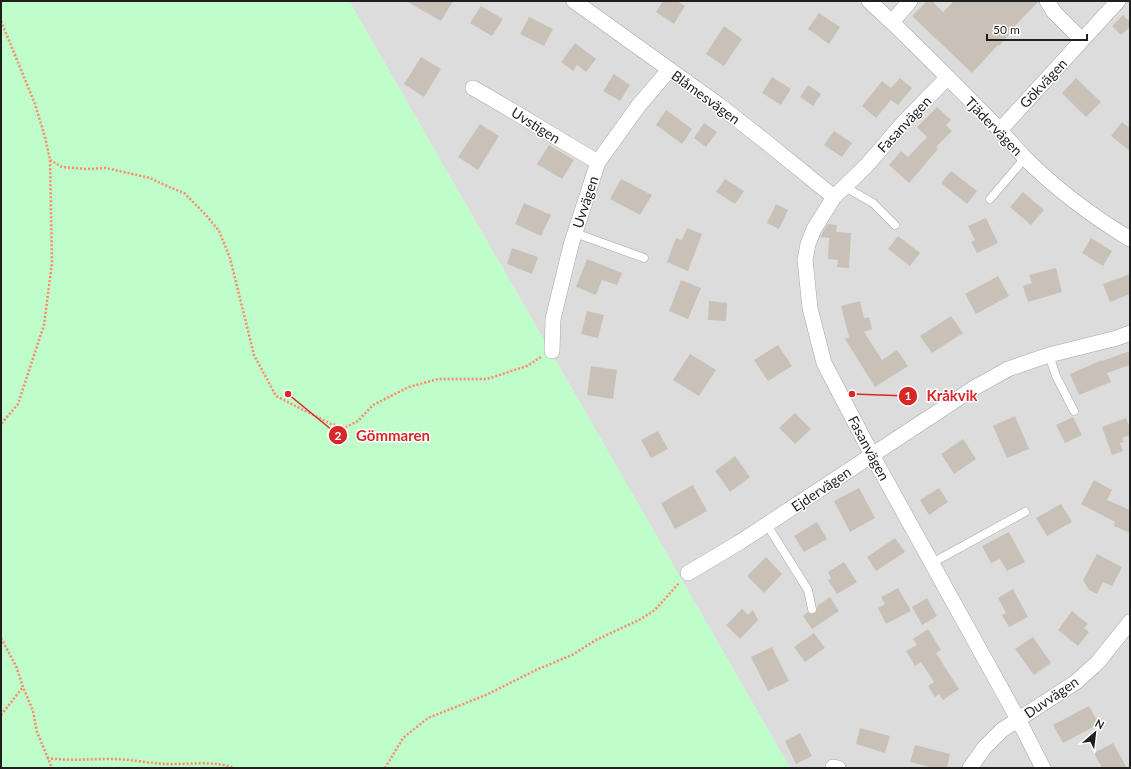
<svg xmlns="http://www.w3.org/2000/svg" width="1131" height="769" font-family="Lato,sans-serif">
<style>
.residential{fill:#dddcdc}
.park{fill:#bffdcb}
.building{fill:#c9c1b7}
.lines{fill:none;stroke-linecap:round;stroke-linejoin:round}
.lane-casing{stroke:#a6a6a6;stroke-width:9}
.street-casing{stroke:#a6a6a6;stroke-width:16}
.path{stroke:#ff8967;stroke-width:2.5;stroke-dasharray:2 2;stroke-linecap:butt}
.lane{stroke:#fff;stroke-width:8}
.street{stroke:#fff;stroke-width:15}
.labels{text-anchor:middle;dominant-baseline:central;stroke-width:3;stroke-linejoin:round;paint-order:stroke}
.street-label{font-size:14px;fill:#1f1f1f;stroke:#fff}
.leader{fill:none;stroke:#d62828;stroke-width:1.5}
.callout-dot{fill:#d62828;stroke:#fff;stroke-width:1.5}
.mark-label{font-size:12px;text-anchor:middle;font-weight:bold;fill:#fff}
.callout-label{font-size:15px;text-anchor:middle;font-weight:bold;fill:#d62828;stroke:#fff;stroke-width:3;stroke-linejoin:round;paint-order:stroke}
</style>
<rect width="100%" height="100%" fill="#f0eee4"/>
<path class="residential" d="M349 1H1095L1097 3 1100 1H1130V768H790Z"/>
<path class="park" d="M1 1H349L790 768H1Z"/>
<path class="building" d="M406 1H453L441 21Z
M663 1H677L685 6 674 24 656 12Z
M927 1H932L943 12 954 1 1038 2 1011 30 1012 31 999 46 998 45 972 73 912 16Z
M481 6 503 19 492 36 470 23Z
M819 13 840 27 829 44 808 29Z
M1123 15 1130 22V27L1121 35 1112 26Z
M529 17 553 29 544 46 520 34Z
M724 26 742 39 724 66 706 54Z
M575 43 596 59 586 72 577 65 573 71 561 62Z
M421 57 441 69 424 97 404 84Z
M614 74 630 85 620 101 603 91Z
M772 77 791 89 781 105 762 93Z
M900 78 912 88 898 105 891 100 876 118 862 106 882 81 891 88Z
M1076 78 1101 102 1086 117 1062 93Z
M808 85 821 94 813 106 800 97Z
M937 107 951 120 946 125 952 131 936 147 938 149 909 183 889 165 901 151 908 157 927 137 917 127Z
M666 110 692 129 682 144 656 125Z
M1122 122 1130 128V151L1111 136Z
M704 123 717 132 706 147 694 138Z
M480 124 499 136 478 170 458 157Z
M834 131 852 143 842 157 824 145Z
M549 145 574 160 562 179 537 164Z
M951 171 977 191 967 204 941 183Z
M621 179 652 195 640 215 610 199Z
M725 179 744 191 735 204 716 192Z
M1023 192 1044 210 1031 225 1010 207Z
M524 203 551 215 541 236 515 224Z
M776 204 788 210 779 229 767 223Z
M986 218 998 243 977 253 971 242 975 240 968 226Z
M828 224 837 225 836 232 851 233 849 268 837 267 838 260 828 259 829 238 821 237 822 233Z
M687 228 702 234 688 271 667 262 676 238 682 240Z
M898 236 920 253 910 266 888 249Z
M1091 238 1112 251 1103 266 1082 253Z
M512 248 538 257 532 274 507 264Z
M587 259 622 273 617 285 602 280 596 295 576 287Z
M1056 268 1062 292 1028 302 1023 286 1032 283 1029 275Z
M1130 274V294L1110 302 1103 284Z
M998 276 1009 296 976 314 965 294Z
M681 280 701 288 688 319 669 311Z
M709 301 727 303 726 321 708 320Z
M860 301 864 318 869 317 872 329 864 332 882 360 897 350 908 366 875 387 845 339 849 337 841 306Z
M587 311 604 315 598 338 581 334Z
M951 316 963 333 932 353 920 336Z
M778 345 792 366 768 381 754 360Z
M1130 351V365L1107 373 1111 382 1079 395 1070 374 1102 360V361Z
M690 354 716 370 699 396 673 380Z
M591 366 617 370 613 399 587 395Z
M795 413 811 429 795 444 779 428Z
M1015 416 1029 449 1007 458 993 426Z
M1073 417 1082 435 1065 443 1056 425Z
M1126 418 1130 428V435L1122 438 1124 442 1120 443 1123 451 1112 455 1102 427Z
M658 431 668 449 651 458 641 440Z
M963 439 976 459 954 474 941 454Z
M735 456 750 477 730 492 715 471Z
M1094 480 1112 490 1107 500 1130 510V533L1114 526 1115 522 1081 504Z
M693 485 707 511 675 529 661 503Z
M859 488 875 518 850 532 834 501Z
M939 488 948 502 929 515 920 500Z
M1061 504 1072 522 1047 536 1036 518Z
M817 522 827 539 804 552 794 536Z
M1009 532 1025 562 1007 571 1000 559 991 563 982 546Z
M895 538 905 552 876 571 867 557Z
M1097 554 1122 567 1112 586 1103 582 1097 594 1089 590 1083 580Z
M766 557 782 574 764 593 747 576Z
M844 562 857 582 837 594 828 580 831 578 828 572Z
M898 588 911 611 886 624 878 608 885 604 881 597Z
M1013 589 1028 617 1009 627 1002 615 1006 613 998 598Z
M830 597 839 611 812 629 803 616 808 612 811 614 815 613 818 605Z
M927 598 937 616 922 625 912 607Z
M742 609 748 615 753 610 758 620 740 639 726 625Z
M1072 611 1088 624 1084 628 1089 632 1078 646 1058 630Z
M928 629 941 650 936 653 959 689 943 700 939 694 935 697 928 686 934 682 921 662 915 666 906 651 917 645 913 639Z
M814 633 825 648 805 662 794 647Z
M1033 637 1051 663 1034 675 1015 649Z
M772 647 789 681 768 691 751 657Z
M1089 706 1099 724 1063 743 1053 725Z
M860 728 890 736 885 753 856 744Z
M800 733 812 756 796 764 785 741Z
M1113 743 1127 768H1102L1094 753Z
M915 745 950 754 947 768H933L910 762Z"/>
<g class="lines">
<g class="lane-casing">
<path id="lane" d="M845 187 873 203 895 225
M990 199 1025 158
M575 233 644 258
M1049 355 1056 376 1074 411
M767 525 808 590 812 609
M932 563 1025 512"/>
</g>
<g class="street-casing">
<path id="street" d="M574 1 719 105 761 138 834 197
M869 1C911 39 950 80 990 120 1002 132 1013 145 1025 158 1056 189 1092 216 1130 239
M1047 1 1054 12 1082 40
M892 22 910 1
M948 77 904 122 867 165 834 197 814 229 808 244 805 260 810 308 824 363 872 455 1018 719 1043 768
M473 88C516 112 556 138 598 162
M1000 130 1118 1
M552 351 553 319 571 245 598 162 639 105 669 70
M688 573 740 542 974 388 1008 369 1049 355 1117 338 1130 333
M833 767 838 768
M970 768 984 748 1002 730 1076 682 1098 662 1130 622"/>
</g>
<path class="path" d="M1 21 35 104 45 137 50 160 52 263 44 325 18 404 1 424
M50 160 62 167 87 169 106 168 150 178 167 186 184 193 206 215 219 231 230 258 254 355 276 396 331 424 346 427 358 421 373 405 409 387 438 379H487L527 366 541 357
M1 638 16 666 23 687 33 711 37 732 52 768
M1 715 23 687
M47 758C69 761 89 759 111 759 129 759 148 763 166 764 185 765 216 760 233 768
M385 768 403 738 428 718 486 695 536 670 572 655 596 640 639 620 655 610 679 583"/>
<use href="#lane" class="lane"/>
<use href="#street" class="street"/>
</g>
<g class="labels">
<g class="street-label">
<text transform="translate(1043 83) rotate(-47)">Gökvägen</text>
<text transform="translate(706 97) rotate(36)">Blåmesvägen</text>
<text transform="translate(904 124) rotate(-47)">Fasanvägen</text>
<text transform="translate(536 125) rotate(32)">Uvstigen</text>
<text transform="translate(994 126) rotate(46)">Tjädervägen</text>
<text transform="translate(585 202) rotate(-72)">Uvvägen</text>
<text transform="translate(869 448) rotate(62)">Fasanvägen</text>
<text transform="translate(821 489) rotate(-34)">Ejdervägen</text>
<text transform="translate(1051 697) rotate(-34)">Duvvägen</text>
</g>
</g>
<path class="leader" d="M852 394L908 396M288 394L338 435"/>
<g class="callout-dot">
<circle cx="852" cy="394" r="4"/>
<circle cx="288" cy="394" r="4"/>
<circle cx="908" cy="396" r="10"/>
<circle cx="338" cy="435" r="10"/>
</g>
<g class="mark-label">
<text x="908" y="400">1</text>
<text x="338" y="440">2</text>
</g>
<g class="callout-label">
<text x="952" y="401">Kråkvik</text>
<text x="393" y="441">Gömmaren</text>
</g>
<rect width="1131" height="769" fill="none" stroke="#1f1f1f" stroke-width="4"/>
<g transform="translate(1095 733) rotate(28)" stroke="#ffffff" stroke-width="3" paint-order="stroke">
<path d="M0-3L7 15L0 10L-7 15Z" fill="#1f1f1f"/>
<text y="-6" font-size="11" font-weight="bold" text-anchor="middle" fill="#1f1f1f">N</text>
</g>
<path d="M987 34v6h100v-6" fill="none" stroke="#1f1f1f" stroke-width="2"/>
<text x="993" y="34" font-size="12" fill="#1f1f1f" stroke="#ffffff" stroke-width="3" paint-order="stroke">50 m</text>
</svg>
